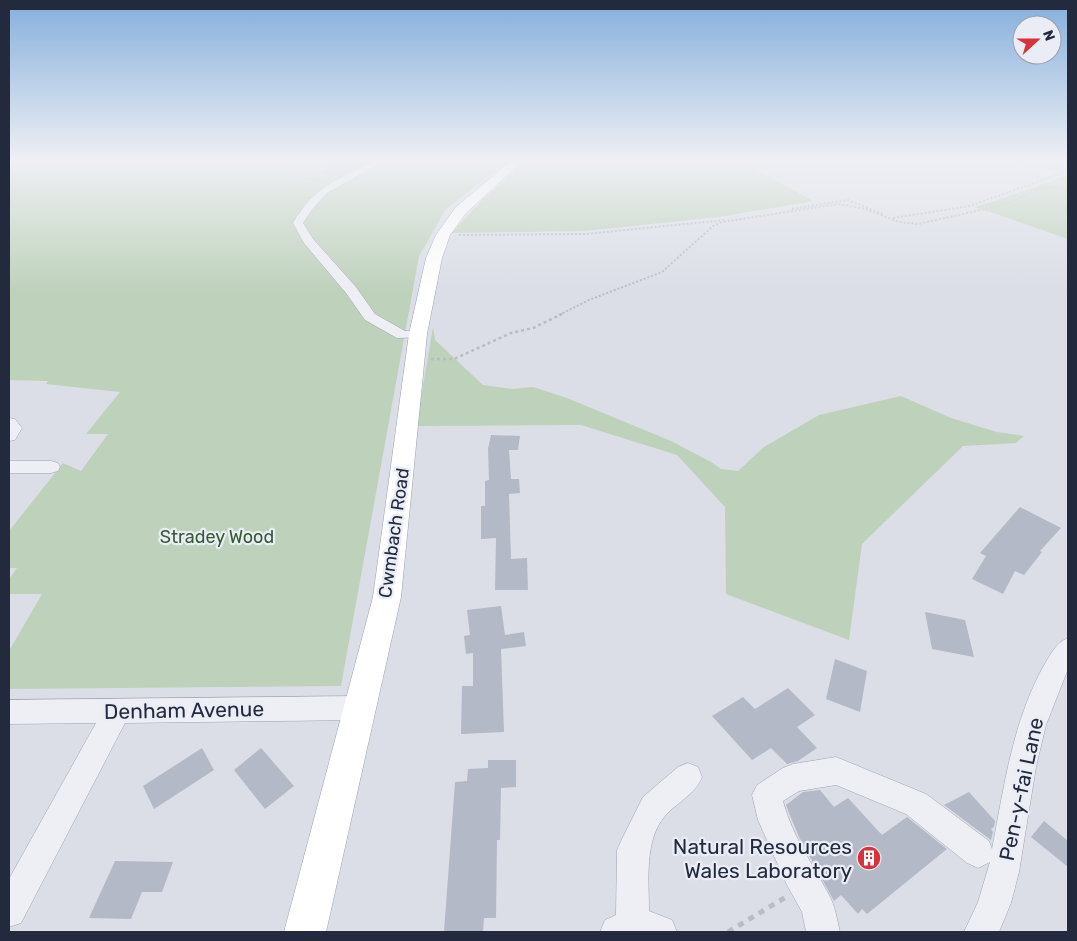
<svg xmlns="http://www.w3.org/2000/svg" width="1077" height="941" font-family="Rubik,sans-serif">
<style>
.green{fill:#bed1bb}
.building{fill:#b4b9c7}
.lines{fill:none;stroke-linecap:round;stroke-linejoin:round}
.minor-casing{stroke:#a0a4b1;stroke-width:1}
.major-casing{stroke:#99a1b3;stroke-width:1}
.path-far2{stroke:#b9bcc5;stroke-width:2;stroke-dasharray:2 2;stroke-linecap:butt}
.path-far1{stroke:#b9bcc5;stroke-width:2.5;stroke-dasharray:3 3;stroke-linecap:butt}
.path{stroke:#b9bcc5;stroke-width:5;stroke-dasharray:6 6;stroke-linecap:butt}
.minor{fill:#eeeff5;fill-rule:evenodd}
.major{fill:#fff;fill-rule:evenodd}
.labels{text-anchor:middle;dominant-baseline:central;stroke-width:4.5;stroke-linejoin:round;paint-order:stroke}
.street-label{font-size:18px;fill:#242a3e;stroke:#eaedf5}
.park-label{font-size:18px;fill:#335b30;stroke:#eaedf5}
.near-street-label{font-size:21px;fill:#242a3e;stroke:#eaedf5}
.near-poi-label{font-size:21px;fill:#242a3e;stroke:#eaedf5;text-anchor:end}
</style>
<rect width="100%" height="100%" fill="#dbdee7"/>
<path class="green" d="M9 160H509L446 209 419 256 341 686 9 689V651L42 594H9V579L17 568H9V531L63 463 81 471 108 434H86L120 392 46 384 48 381 9 380Z
M528 160H738L813 201 719 217 584 231 452 233 482 200Z
M1015 160H1068V172Z
M1068 174V239L975 207 1033 188Z
M433 327 435 340 483 385 512 389 533 387 567 398 671 441 711 462 721 469 738 471 764 447 819 415 901 396 951 418 997 432 1024 436 1016 443 963 446 862 544 849 640 726 594 725 507 677 455 581 425 416 426Z"/>
<path class="building" d="M337 162 359 164 342 175 318 174Z
M491 435 520 436 518 450H509L511 479H519L520 493 509 494 511 559 527 558 528 590H495L496 538 481 539V506H485V481L489 480 488 449Z
M1020 507 1061 528 1040 551 1042 552 1024 575 1015 571 1003 594 972 579 986 556 980 553Z
M501 606 505 635 524 632 526 646 501 649 504 732 461 734 462 686H473V653L466 654 464 636 470 635 467 610Z
M925 612 965 620 974 657 932 649Z
M835 659 867 671 860 712 826 699Z
M788 688 815 715 797 727 817 748 798 761 787 764 771 748 752 760 712 716 743 697 755 709Z
M202 748 214 770 154 809 143 786Z
M261 748 294 786 265 809 234 770Z
M488 760H516V787L501 788 500 840H497L496 918H484L483 932H444L455 782 467 781 468 769 488 768Z
M820 790 834 807 848 798 882 835 907 817 947 849 867 914 862 909 858 914 841 895 834 901 799 837 789 813 786 805 803 792Z
M969 792 995 821 994 827 991 829 993 832 991 840 944 805Z
M1044 821 1068 841V867L1031 837Z
M115 861 173 862 162 892H142L131 919 89 918Z"/>
<g class="lines">
<g class="minor-casing">
<path id="minor" d="M376 160H386L327 193 311 211 303 223 313 239 356 287 375 314 405 331H423L425 334 423 337 397 338 365 320 346 293 304 243 293 223C316 184 338 180 376 160Z
M9 418 15 419 22 428 15 440 9 441Z
M9 461H51L58 463 60 467 58 471 51 473H9Z
M1068 638V669L1046 725 1036 767 1019 872 1011 903 999 932H964L978 902 990 862 978 868 967 863 906 814 836 785 799 791 783 801C792 836 813 864 829 895 835 906 837 919 840 932H806L802 912 787 885 758 820 752 795 757 785 783 768 793 764 836 757 926 794 989 841 992 849C1004 787 1012 725 1042 669 1049 657 1055 643 1068 638Z
M359 696 368 700 372 708 368 716 359 720 125 723 21 923 9 927V879L96 723 9 724V700Z
M688 763 698 767 702 777C695 795 677 802 665 816 644 840 649 882 649 911L672 920 677 932H600L605 920 616 915 617 850 622 839 643 797 678 767Z"/>
</g>
<g class="major-casing">
<path id="major" d="M512 160H524L466 213 450 235 442 258 427 334 401 597 326 932H284L373 597 409 334 426 258 436 235 456 207Z"/>
</g>
<path class="path-far2" d="M1008 160 1068 173
M310 167 306 166 318 160
M329 175 314 174 337 160
M323 180 294 177 324 160
M792 209 848 200 883 214
M893 218 970 206 1065 172
M459 235 586 234 725 220
M559 315 589 300 662 272 713 226 722 222 839 204 865 209 899 222 918 224 1003 205 1043 187 1068 188"/>
<path class="path-far1" d="M431 359H454L511 333 533 328 562 314"/>
<path class="path" d="M728 932 786 897"/>
<use href="#minor" class="minor"/>
<use href="#major" class="major"/>
</g>
<linearGradient id="sky" x2="0" y2="1"><stop stop-color="#85afdc"/><stop offset="0.55" stop-color="#eff0f4"/><stop offset="1" stop-color="#eff0f4" stop-opacity="0"/></linearGradient>
<rect width="1077" height="292" fill="url(#sky)"/>
<defs>
<g id="building-disc" transform="scale(1.25)"><circle r="9.5" fill="#d9323a" stroke="#eaedf5"/><path d="M-4-6H4V6H1V3H-1V6H-4ZM-2.5-4.3h1.7v1.8h-1.7ZM.8-4.3h1.7v1.8H.8ZM-2.5-1h1.7V.8h-1.7ZM.8-1h1.7V.8H.8Z" fill="#fff"/></g>
</defs>
<g fill-rule="evenodd">
<use href="#building-disc" x="869" y="858"/>
</g>
<g class="labels">
<g class="street-label">
<text transform="translate(394 533) rotate(-82)">Cwmbach Road</text>
</g>
<g class="park-label">
<text x="217" y="537">Stradey Wood</text>
</g>
<g class="near-street-label">
<text transform="translate(184 710) rotate(-1)">Denham Avenue</text>
<text transform="translate(1021 789) rotate(-78)">Pen-y-fai Lane</text>
</g>
<g class="near-poi-label">
<text x="852" y="846">Natural Resources<tspan x="852" dy="24">Wales Laboratory</tspan></text>
</g>
</g>
<rect width="1077" height="941" fill="none" stroke="#242a3e" stroke-width="20"/>
<g transform="translate(1037 40) rotate(69)"><circle r="24" fill="#eaedf5" stroke="#9b9fac"/>
<path d="M0-4L9 19L0 12L-9 19Z" fill="#d9323a"/>
<text y="-8" font-size="14" font-weight="bold" text-anchor="middle" fill="#242a3e">N</text>
</g>
</svg>
